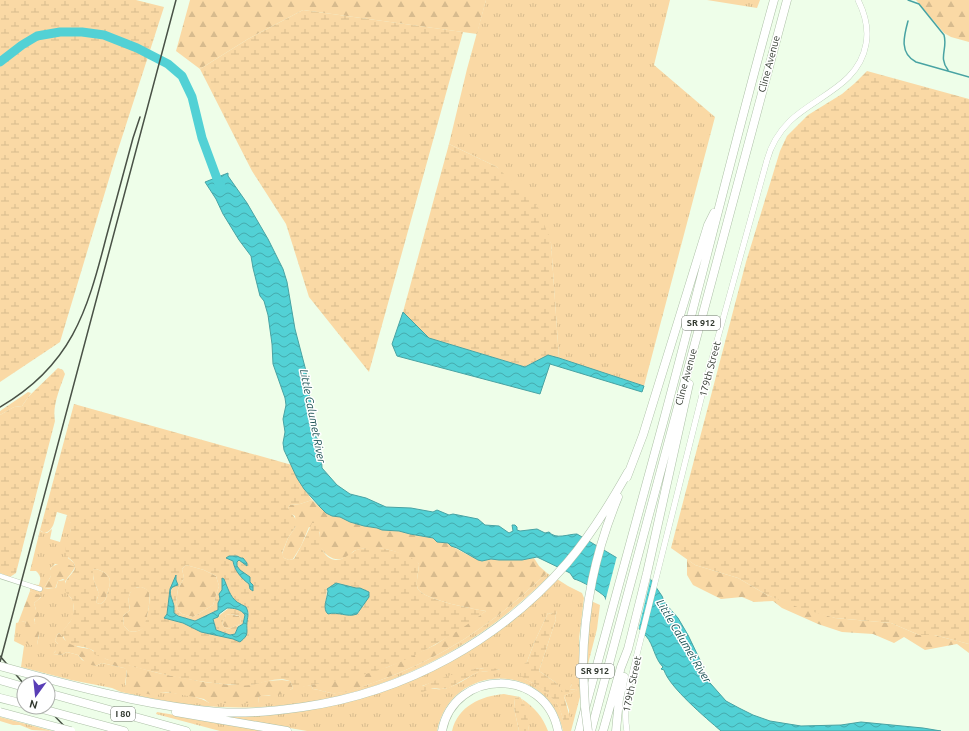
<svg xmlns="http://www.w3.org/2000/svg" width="969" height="731" font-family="Ubuntu,sans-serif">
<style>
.grass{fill:url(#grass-tufts);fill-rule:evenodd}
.forest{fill:url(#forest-firs)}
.wetland{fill:url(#wetland-marsh);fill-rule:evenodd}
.water{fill:url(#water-waves);stroke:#48a3a3;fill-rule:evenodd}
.pier{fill:#eefee9}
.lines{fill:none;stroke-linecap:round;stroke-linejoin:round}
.stream{stroke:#48a3a3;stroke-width:1.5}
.river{stroke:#52d1d5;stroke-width:9}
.minor-casing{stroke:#aec1a8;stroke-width:5.5}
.tertiary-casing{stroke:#aec1a8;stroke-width:6}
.motorway-casing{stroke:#aec1a8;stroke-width:9}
.minor{stroke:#fff;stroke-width:4.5}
.tertiary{stroke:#fff;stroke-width:5.5}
.motorway{stroke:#fff;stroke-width:8}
.rail{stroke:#495146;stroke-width:1.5}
.motorway-bridge-casing{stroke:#aec1a8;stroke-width:9;stroke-linecap:butt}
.motorway-bridge{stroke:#fff;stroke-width:8}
.labels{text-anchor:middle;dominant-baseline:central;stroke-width:3;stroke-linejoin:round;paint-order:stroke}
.shield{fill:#fff;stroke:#6f746d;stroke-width:1}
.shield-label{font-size:9px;font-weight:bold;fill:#31382f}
.street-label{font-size:10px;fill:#31382f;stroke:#fff}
.water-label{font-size:11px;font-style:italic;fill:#195052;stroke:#fff}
</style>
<defs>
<pattern id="grass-tufts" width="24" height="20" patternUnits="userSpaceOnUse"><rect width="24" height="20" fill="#fad9a5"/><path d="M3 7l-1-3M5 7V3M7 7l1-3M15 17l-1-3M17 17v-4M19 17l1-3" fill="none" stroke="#d7bb8e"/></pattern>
<pattern id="forest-firs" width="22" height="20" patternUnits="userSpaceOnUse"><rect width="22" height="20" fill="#fad9a5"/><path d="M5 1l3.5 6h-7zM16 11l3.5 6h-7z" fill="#d7bb8e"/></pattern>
<pattern id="wetland-marsh" width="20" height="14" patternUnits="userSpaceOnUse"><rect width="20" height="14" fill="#fad9a5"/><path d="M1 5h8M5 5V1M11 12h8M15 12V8" fill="none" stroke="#d7bb8e"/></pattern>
<pattern id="water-waves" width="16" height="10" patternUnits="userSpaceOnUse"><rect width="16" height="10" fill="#52d1d5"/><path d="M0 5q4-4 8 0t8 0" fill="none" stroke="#45abad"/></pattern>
</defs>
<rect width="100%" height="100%" fill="#eefee9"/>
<path class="grass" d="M486 0H670L654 65 715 117 644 386 559 358 551 243 497 167 449 144 467 69Z
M707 0H760L757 8Z
M67 515 71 523V528L68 558 74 563 75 567H71L69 565 55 564 50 569 51 576 44 588 49 589 56 588 58 581 65 580 67 593 73 601 74 613 73 618 63 631V638L59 633 57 635 55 641 58 644V648L53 654 61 655 67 652 78 655 82 660 96 666 102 663 124 668 127 669 125 685 160 693C170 691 202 697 209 703H258L259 697 261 696H269L281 690H290L293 688 311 685 313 689C321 690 330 694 337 693 350 692 366 685 378 681 447 656 495 622 547 573L550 575C462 664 346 713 220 707 186 706 153 699 121 692L112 688 71 680 21 667 24 646 14 641 16 623 25 621 27 628 25 633 30 645H37C38 637 43 627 34 623L36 610 34 603 39 599 41 597 30 591V583L31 584 39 585C41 578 41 576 36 571H30L40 530 42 532 47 533 52 529 50 539 60 542Z
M557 579 568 586 582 593 584 598 579 639 580 697 571 731H563C549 661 451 661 437 731H307L222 716 277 713 430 671ZM555 611 557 612 555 616 556 619 539 671 555 682 562 692H565L572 684 569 690 576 689 577 690 564 696 569 710V718L563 720C560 699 543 688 525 679V664L527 662 534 643 548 613 551 614ZM479 668 484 669H500L483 672 480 671C469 676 453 689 441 689 435 690 428 687 422 686L441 679Z
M591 601 600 605 597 629 588 664 586 666Z
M504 694 520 697 515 698 514 708 519 731H452C458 706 481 696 504 694Z
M522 699C534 707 543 717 548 731H529L525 708Z
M157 712 269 731H220L156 714Z
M0 717 52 731 32 730 20 725H13L0 721Z"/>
<path class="forest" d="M190 0H486L477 34 303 10 248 39 200 69 176 51Z
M916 0H969V42L951 37 944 33Z
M28 392 31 393 22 406 14 407 0 415V411Z
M312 500 326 513 340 517 350 522 375 528 399 531 410 534 433 538 441 543H448C451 547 471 556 478 560L482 561 491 559 499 560H522L534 558 539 566 547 573C495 622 447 656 378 681 366 685 350 693 337 693 330 694 321 690 313 689L311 685 388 667 435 645 486 611C473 609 424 600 418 589 415 583 419 571 419 564 406 554 387 547 370 548 366 548 358 549 354 551 351 553 349 557 344 558 335 562 326 556 321 548 319 543 320 537 320 532L309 527 301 546 293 559 289 560 284 558 282 554 288 538 296 526 295 516 290 513 288 508 290 505 300 504Z
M687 559 695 565 738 578 767 595 835 618 891 623 919 635H934L969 644V653L957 644 925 650 904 637 894 643 873 634 842 632 818 624 782 608 773 601 754 602 742 597 721 599 693 585 687 575Z
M64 563 75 567C73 572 67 577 66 581L63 579 58 581 55 589 44 588 51 576 49 573C51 565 57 564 64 563Z
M186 565 204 570 216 576 219 586 213 605 193 617 182 614 178 610 176 603 178 589 184 578 182 569Z
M96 569C112 574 112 580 107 594 106 599 105 602 100 604L97 603 96 601C101 593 97 589 94 581 93 577 93 574 93 570Z
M141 587C144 588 147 589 149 592 151 597 147 623 144 627 140 632 135 632 129 631L124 626 123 616 130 610C128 600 127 587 141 587Z
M30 591 41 596 39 599 34 603 36 610 39 614 38 617 34 619V623L40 625 42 627 39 634 37 645H29L25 642C22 635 27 630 25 621L18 623Z
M231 614 237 616H239L241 619 240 624 228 629 224 627 222 623 226 615Z
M59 633 65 640 78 647 90 649 106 659 158 673 204 682 232 685H250L267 681 282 680 290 681 293 688 290 690H281V694L278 695 261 696 259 697 258 703H209L204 699 194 697 166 692 160 693 157 696 125 689 127 670 124 668 102 663 96 666 87 664 78 655 67 652 61 655 52 654 55 652 58 644 55 641 57 635Z"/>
<path class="wetland" d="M0 0H136L164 7 115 159 60 342 0 382Z
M303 10 463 32 369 372 309 297 286 224 252 171 200 69 248 39Z
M867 71 969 99V644L934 635H919L891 623 835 618 800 608 767 595 738 578 695 565 671 548 746 262 780 151 787 136 808 115 842 94 855 83Z
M449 144 497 167 538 207 551 243 559 358 548 356 525 367 429 338 403 312Z
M58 368 63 370 65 374C60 388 52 406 55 421L16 573 10 577 0 573V415L14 407 22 406 29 396Z
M74 404 292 465 297 478 312 500 300 504 290 505 288 508 297 521 296 526 288 538 282 553 284 558 289 560 294 559 301 546 312 523H317C323 535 316 546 328 557 337 564 346 557 353 552 356 549 364 548 368 548 381 546 412 554 419 564 419 571 415 583 418 589 424 600 473 609 486 611 456 634 411 661 373 672 349 679 323 682 298 688H293L290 681C277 676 263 684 250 685 246 686 242 685 238 685 205 684 170 676 138 668 123 664 108 661 94 654V651C82 643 67 651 62 633 64 627 72 622 73 615 74 612 74 603 72 600 71 596 66 595 65 590 63 577 76 574 75 566 74 560 67 559 66 553 64 545 71 535 71 526 71 522 68 519 67 515L57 512C54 521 54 531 44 533L40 530ZM186 565 204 570 216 576 219 586 213 605 193 617 182 614 178 610 176 603 178 589 184 578 182 569ZM96 569C112 574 112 580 107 594 106 599 105 602 100 604L97 603 96 601 99 594 93 578V570ZM222 578 233 599 237 603 246 607 249 613 247 618V628L239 641 233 639 201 632 183 623 165 618 167 614 170 589 176 580 171 591 170 596 172 598 174 613 178 616 190 620 195 621 218 610 220 599V592L222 590ZM339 583 343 586 365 590 364 606 361 608 358 614C348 616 339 613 330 613L325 608 327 589ZM138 587C143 587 147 589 149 593 151 598 147 623 143 627 140 632 134 632 129 631L124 626 123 616 130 610C128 601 127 591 138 587Z
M229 608C235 609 241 609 245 615L243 624 238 626 235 634 230 635 216 630 213 618H216ZM231 614 239 616 241 619 240 624 228 629 224 627 222 623 226 615Z
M555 610 557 612 555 616 556 619 539 671 555 682 563 692H565L569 679 572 680 570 690 576 689 578 690 564 696 570 718 568 723 563 720C560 703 549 693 534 684 530 681 525 680 521 676V666L527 662 534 643 548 613 551 614Z
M479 668 484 669 501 668C493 673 486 671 478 672L449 688 441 689 432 688 418 694H415L414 692C426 681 463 671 479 668Z
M520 697C527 705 528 721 529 731H519L514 708 515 698Z"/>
<path class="water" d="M228 173V176L247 203 268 239 283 269 287 282 295 329 306 371 308 390 316 424V436L321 447 322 468 337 485 350 494 366 498 386 507 411 508 433 512 437 510 449 515 453 514 478 519 485 525 499 526 509 533 513 531 512 525H515L517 527V530L520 531 537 529 545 533 549 532C556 540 568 534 577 534L649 577 662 596 665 603 678 618 688 635 700 660 703 675 726 701 739 708 753 715 770 721 801 726 841 725 861 722 923 728 941 731H721C706 718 669 687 664 670L661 669 663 667C654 658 654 645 646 636 635 623 620 613 608 603 607 602 605 598 605 597 601 592 580 580 574 579L570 573 566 571 537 557 522 560H499L491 559 482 561 478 560 457 548 451 546 448 543 437 542 433 538 410 534 399 531 382 530 377 528 364 526 350 522 340 517 332 516 326 513 320 507 304 489 297 478 284 450 283 443 285 432 283 419 286 405 285 398 273 364 272 344 268 315 264 301 260 296 253 268 251 256 239 240 223 214 216 199 205 182Z
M403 312 429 338 525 367 548 355 559 358 644 386 642 392 550 364 540 394 397 356 392 344Z
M229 556H237L241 558H243L247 563V566L239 560 237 562V566L240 570 250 577V582L253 585V591L250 589 249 584C242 579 234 570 233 561L226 558Z
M176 575V580L178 585C165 588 172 597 174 606 174 608 174 611 174 613L178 616 195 621 218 610V603L220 599 219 594 222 590V578L224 579C227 586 230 597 237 602 240 604 243 605 246 607 249 613 248 615 247 622 246 633 250 634 240 642L233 639 201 632 183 623 164 618 167 614 170 589ZM227 608C234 608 241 609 245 615L243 624 238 627 235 634 230 635 216 630 213 619 218 617 219 614Z
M336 583 356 588H360L369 592V597L357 614C347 618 338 611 328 614 322 609 327 599 328 591L327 589Z"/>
<path class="pier" d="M617 556 640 567 651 577 638 631 617 614 605 602Z"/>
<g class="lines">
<path class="stream" d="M908 0 919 4 944 35C948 49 938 57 948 70
M908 21C904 36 899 53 916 62L969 77"/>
<path class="river" d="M0 62 22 45 37 36 60 32H82L104 35 137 48 168 64 182 76 192 97 202 138 219 184 222 188"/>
<g class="minor-casing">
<path id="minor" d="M0 576 40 589"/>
</g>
<g class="tertiary-casing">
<path id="tertiary" d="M627 731C624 715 626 701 629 686L702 395 767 160C771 145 779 132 790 121 816 96 859 85 866 44 869 29 865 14 858 0"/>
</g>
<g class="motorway-casing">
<path id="motorway" d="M627 477 643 435 708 225 714 213
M583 667C584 606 595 553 618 497
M44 678C101 693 159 707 218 712 246 714 276 711 303 707 406 692 499 641 567 563 591 535 610 504 628 472
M0 680 24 687
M48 693 186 731
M0 698 24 704
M176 712 287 731
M79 719 124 731
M442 731C454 668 546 667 558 731
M579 731C607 628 635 526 663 423 701 282 735 140 774 0
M591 731 787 0
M603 731 621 667 628 649 647 573 689 384
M616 731 619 699 624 677"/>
</g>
<use href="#minor" class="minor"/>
<use href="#tertiary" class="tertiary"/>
<use href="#motorway" class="motorway"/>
<path class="rail" d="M0 407C71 366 87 312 106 238 115 205 124 171 133 138L140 117
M0 656 24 684
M0 662 176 0
M46 707 69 731"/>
<g class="motorway-bridge-casing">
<path id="motorway-bridge" d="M0 666 44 678
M583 667 585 707 588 731
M35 707 79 719
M0 712 71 731"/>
</g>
<use href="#motorway-bridge" class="motorway-bridge"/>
</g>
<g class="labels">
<g class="shield">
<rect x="682" y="316" width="38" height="14" rx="3"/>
<rect x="576" y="664" width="38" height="14" rx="3"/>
<rect x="111" y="707" width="24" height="14" rx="3"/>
</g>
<g class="shield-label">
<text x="701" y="323">SR 912</text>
<text x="595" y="671">SR 912</text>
<text x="123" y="714">I 80</text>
</g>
<g class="street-label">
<text transform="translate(769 64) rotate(-75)">Cline Avenue</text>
<text transform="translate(710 369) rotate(-75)">179th Street</text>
<text transform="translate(686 377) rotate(-75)">Cline Avenue</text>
<text transform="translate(632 684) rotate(-78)">179th Street</text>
</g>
<g class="water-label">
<text transform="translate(313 416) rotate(79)">Little Calumet River</text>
<text transform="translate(684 641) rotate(59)">Little Calumet River</text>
</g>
</g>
<g transform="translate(36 695) rotate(195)"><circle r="19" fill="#ffffff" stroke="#adafac"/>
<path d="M0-3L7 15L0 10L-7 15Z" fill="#593eb6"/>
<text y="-6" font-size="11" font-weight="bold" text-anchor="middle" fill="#31382f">N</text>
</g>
</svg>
